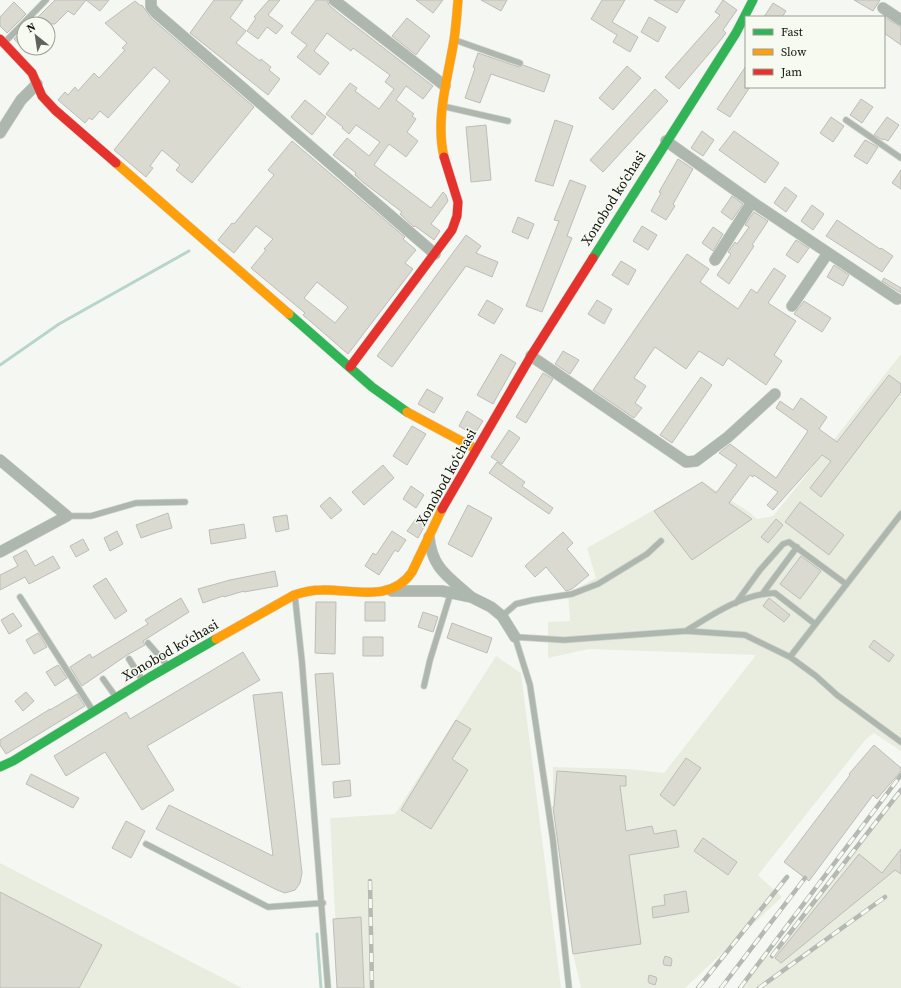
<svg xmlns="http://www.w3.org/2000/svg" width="901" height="988" font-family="'Source Serif 4',serif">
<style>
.built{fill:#e8ede0}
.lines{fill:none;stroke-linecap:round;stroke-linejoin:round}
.stream{stroke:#b7d5ca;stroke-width:3}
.building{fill:#dadad0;stroke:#bcbdb8;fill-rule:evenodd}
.lane-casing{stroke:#d1d2cf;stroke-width:7}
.street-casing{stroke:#d1d2cf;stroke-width:12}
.fast-casing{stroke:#d1d2cf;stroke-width:10}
.slow-casing{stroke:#d1d2cf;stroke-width:10}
.jam-casing{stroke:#d1d2cf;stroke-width:10}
.lane{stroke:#aeb7ae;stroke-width:5.5}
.street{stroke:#aeb7ae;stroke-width:11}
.fast{stroke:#30b455;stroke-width:9}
.slow{stroke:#ff9f0a;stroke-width:9}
.jam{stroke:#e5322d;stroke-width:9}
.rail-casing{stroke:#b4b9b3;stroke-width:4.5}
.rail{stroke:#f6faf0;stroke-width:3;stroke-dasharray:9;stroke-linecap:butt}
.labels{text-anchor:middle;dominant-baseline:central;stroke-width:3;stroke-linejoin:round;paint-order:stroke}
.street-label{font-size:14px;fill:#11120f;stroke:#f6faf0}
</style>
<rect width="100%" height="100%" fill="#f5f8f2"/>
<path class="built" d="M901 354V751L874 733 866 739 758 875 782 897 685 988H581L573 954 553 807V767L629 769 664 773 756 655 589 649 548 658V622L570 621 568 593 596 578 587 548 703 482 749 512 757 519 773 516 799 484Z
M496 656 521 673 561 988H339L330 818 395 814Z
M901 791V988H738L766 955 773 958Z
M0 863 242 988H0Z"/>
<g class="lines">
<path class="stream" d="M0 365 59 324 189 251
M317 934 321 988"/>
</g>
<path class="building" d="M55 0H109L100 11 86 0 74 15 68 11 55 24H28L32 20 34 21Z
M214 0H243L230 18 246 31 236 43 260 61 261 59 271 67 269 70 280 79 268 95 190 33Z
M269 0H280L268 15 283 26 276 34 267 27 258 39 247 31 256 18 254 17Z
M316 0H327L329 5 337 12 433 86 423 99 406 86 396 100 414 114 412 116 416 119 407 132 418 141 406 157 389 144 374 165 431 208 443 192 446 195 448 201 431 224 440 231 434 240 415 226 414 227 400 214 402 212 364 183 355 175 356 173 333 155 347 138 369 156 380 142 356 125 349 134 342 128 343 127 326 114 350 83 357 88 355 91 379 109 394 89 385 82 390 75 353 48 351 51 327 33 314 51 329 63 320 75 297 57 307 45 291 33Z
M416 0H443L433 13Z
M481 0H507L501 11Z
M602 0H625L612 22 638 37 630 52 613 42 617 35 591 19Z
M654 0H685L677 13Z
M723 0 737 10 723 30 726 33 719 42 679 89 665 77 720 15 715 12Z
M854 0H880L873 11Z
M135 1 141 6 142 5 144 8 151 18 254 107 192 183 176 170 180 165 162 150 150 166 153 168 146 177 114 150 170 81 154 67 108 118 100 111 92 120 89 118 85 123 58 100 65 92 68 95 75 87 78 91 94 73 99 78 125 50 122 48 127 43 105 23Z
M14 2 26 14 7 33 0 26V17Z
M773 3 786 11 782 17H764Z
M649 17 666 27 658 42 641 32Z
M884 17 901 27V45L884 33Z
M407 18 430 36 416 55 392 36Z
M24 29V50L14 39Z
M478 53 519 67 523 65 550 75 544 92 491 74 480 103 465 98 475 68 473 67Z
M627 66 641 78 613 110 599 98Z
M746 66V87H750L730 117 717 109Z
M655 89 668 101 603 172 590 160Z
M861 99 873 107 862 123 850 115Z
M305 100 326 117 312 135 291 117Z
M831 117 844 126 833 142 820 133Z
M887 117 899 125 888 141 884 139 883 140 874 135Z
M555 120 573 126 553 186 535 181Z
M486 125 491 180 471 182 466 127Z
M702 131 714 140 703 156 691 148Z
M734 131 779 163 765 183 719 150Z
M865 140 878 147 867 164 854 156Z
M292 141 405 237 403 239 416 250 405 263 413 269 348 354 303 315 305 313 251 268 266 250 264 249 273 239 256 226 234 253 218 240 232 223 234 224 274 175 268 170ZM317 282 348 307 335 323 304 298Z
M678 159 693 169 673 204 675 206 666 220 651 211 661 193 659 192Z
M901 170V189L892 183Z
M570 180 586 186 567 236 572 238 542 312 526 306 559 221 554 220Z
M785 187 797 196 786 212 774 203Z
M732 196 743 204 732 220 721 212Z
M812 205 824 214 813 230 801 221Z
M754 212 768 221 752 245 754 246 729 284 717 275 731 254 728 252 735 242 737 244 749 227 745 225Z
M518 217 534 224 528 239 512 232Z
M837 220 880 249 881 248 893 256 882 272 826 236Z
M642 226 657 235 648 250 633 241Z
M713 227 723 234 713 251 702 243Z
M466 235 481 246 476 253 498 262 492 277 466 266 392 367 377 356Z
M796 240 809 248 798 263 786 255Z
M687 254 709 269 700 282 738 309 751 289 757 293 774 268 786 276 768 303 796 321 774 355 782 361 766 385 728 358 723 366 699 351 686 369 655 347 634 378 646 386 635 403 642 408 634 418 593 390Z
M621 261 636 270 628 285 612 275Z
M834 265 849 275 843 286 827 277Z
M884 278 901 288V293L882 281Z
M487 300 503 309 494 324 478 315Z
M597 300 612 309 604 324 588 314Z
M804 301 831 318 822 332 794 314Z
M563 351 579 360 570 374 555 364Z
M501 354 516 363 493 404 477 395Z
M543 373 553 379 526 423 516 417Z
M889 375 901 384V392L821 497 810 488 831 461 822 455 773 510 767 505 778 492 754 475 753 477 750 475 729 503 752 519 692 560 654 511 702 482 716 493 737 465 719 453 730 444 776 478 808 431 776 408 780 401 793 410 801 398 827 417 819 429 837 442Z
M701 377 712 385 672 443 660 435Z
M427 389 443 398 434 413 418 404Z
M467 411 483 421 474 435 459 426Z
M412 426 426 434 407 465 393 456Z
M509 430 520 438 502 464 491 457Z
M497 462 525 482 522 486 553 508 549 514 489 473Z
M383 465 394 478 364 505 352 492Z
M411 486 424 495 416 508 403 499Z
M330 497 342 510 331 519 320 506Z
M800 502 844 535 829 555 785 522Z
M468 505 492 518 472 557 448 544Z
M168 513 172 528 158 532 141 538 136 525Z
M287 515 289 529 276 532 273 517Z
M416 519 425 525 418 538 407 531Z
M776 519 783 525 768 543 761 537Z
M244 524 246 538 211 544 209 530Z
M117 531 123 544 110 551 104 538Z
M392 531 406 540 398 552 395 550 379 575 365 566 373 553 376 555Z
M563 532 573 543 567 549 589 575 572 589 566 591 546 567 535 577 525 566Z
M83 539 89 550 76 557 70 546Z
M26 550 35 566 53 556 60 568 29 584 25 577 0 590V575L18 566 13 557Z
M801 556 821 571 800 599 780 584Z
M275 571 278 586 244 592V591L224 597 223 596 203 603 198 589 230 580Z
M106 578 127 611 115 619 93 586Z
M181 598 189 612 143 641 145 645 127 655 82 686 70 667 90 654 92 658 148 624 145 620Z
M769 598 790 615 784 622 763 606Z
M316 602H336L335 654 315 653Z
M365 602H385V621H365Z
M423 612 438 617 433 632 418 627Z
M13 613 22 626 9 634 1 620Z
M452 623 492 638 487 653 447 638Z
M38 633 47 647 34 654 26 640Z
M363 637H383V656H363Z
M874 640 894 655 889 662 869 647Z
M243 652 260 680 147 746 174 790 142 810 105 752 66 776 54 756 126 712 130 719Z
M58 665 67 678 55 686 46 672Z
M333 673 340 764 322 765 315 674Z
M26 692 34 701 23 711 15 701Z
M282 692 302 873 300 883 298 886 295 890 285 893 277 890 156 829 169 805 273 856 253 695Z
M77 694 85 706 6 754 0 745V740L50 709V710Z
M456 720 471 729 452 759 468 770 431 829 401 810Z
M874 745 901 768V771L877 799 873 795 809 881 784 862 850 775 849 774Z
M686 758 701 768 674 806 660 795Z
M557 771 626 776V786H620L626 831 652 826 654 834 676 830 679 847 629 855 641 944 573 954 553 807H554Z
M31 774 79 798 73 808 26 784Z
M350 780 351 796 334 798 333 782Z
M126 821 145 831 131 858 112 848Z
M703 838 737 862 728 875 694 851Z
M901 849V874L895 870 781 963 775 958 859 854 882 873Z
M686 891 689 912 653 918 652 907 665 905 664 895Z
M0 892 102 945 79 988H0Z
M361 917 364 988H337L333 919Z
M665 956 671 958 672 960 671 966 664 965 663 962Z
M649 975 656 977 657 979 655 985 649 983 648 981Z"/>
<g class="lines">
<g class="lane-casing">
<path id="lane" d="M455 40 520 63
M4 43 46 0
M442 106 508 121
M846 120 901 158
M67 516H91L136 503 185 502
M763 593 797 547
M20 597 93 711
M295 597 302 662 328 988
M736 603 760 570 783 544 789 542 846 584
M502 616 516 604 533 600 572 594 598 584 647 554 661 541
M686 631C713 614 742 594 775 593L815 624
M148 643 168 666
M790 657 901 514
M129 659 143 681
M103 679 116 697
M424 686 430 660 451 592
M146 844 268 907 323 903
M569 988 553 840 530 685 515 637 564 640 686 631 745 635 790 657 816 676 837 695 901 742"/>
</g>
<g class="street-casing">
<path id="street" d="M151 0V7L156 13 435 254
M334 0 445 86
M883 8 901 20
M0 133 21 100 37 84
M666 141 752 202 897 299
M715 260 752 202
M792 306 828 253
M531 356 686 462 696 461 728 437 775 394
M0 460 67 516 0 552
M392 591H442L471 597C449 577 432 569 429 537
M471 597 491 607 502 616 515 637"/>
</g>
<g class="fast-casing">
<path id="fast" d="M593 258 736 33 753 0
M289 314 372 387 407 412
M0 767 13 761 150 677 216 639"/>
</g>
<g class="slow-casing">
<path id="slow" d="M444 157C435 118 448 78 454 40 456 27 457 13 458 0
M116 163 289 314
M407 412 476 449
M216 639 294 595C303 592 312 590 322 590 353 589 391 603 412 572L442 509"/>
</g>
<g class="jam-casing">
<path id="jam" d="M0 39 32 73 42 96 55 110 116 163
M350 367 452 230 457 216 458 202 444 157
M442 509 531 356 593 258"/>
</g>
<use href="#lane" class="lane"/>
<use href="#street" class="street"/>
<use href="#fast" class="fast"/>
<use href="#slow" class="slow"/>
<use href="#jam" class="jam"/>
<g class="rail-casing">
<path id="rail" d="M370 881 372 988
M772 956 901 790
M698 988 787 877
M721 988 805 878
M740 988 901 775
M759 988 885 897"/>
</g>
<use href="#rail" class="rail"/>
</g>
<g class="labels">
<g class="street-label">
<text transform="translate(613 198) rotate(-58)">Xonobod koʻchasi</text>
<text transform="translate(446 477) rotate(-61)">Xonobod koʻchasi</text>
<text transform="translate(170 650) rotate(-30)">Xonobod koʻchasi</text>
</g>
</g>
<rect x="745" y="16" width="140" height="72" fill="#f6faf0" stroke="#9a9d96"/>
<rect x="753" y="29" width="20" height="6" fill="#30b455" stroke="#9a9d96"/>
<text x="781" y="36" font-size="12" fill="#11120f">Fast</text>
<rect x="753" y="49" width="20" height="6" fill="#ff9f0a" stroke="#9a9d96"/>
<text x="781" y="56" font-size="12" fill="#11120f">Slow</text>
<rect x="753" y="69" width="20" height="6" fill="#e5322d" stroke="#9a9d96"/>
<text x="781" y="76" font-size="12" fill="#11120f">Jam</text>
<g transform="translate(36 36) rotate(330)"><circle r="19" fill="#f6faf0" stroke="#9a9d96"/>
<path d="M0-3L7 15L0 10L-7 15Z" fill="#61625e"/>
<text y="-6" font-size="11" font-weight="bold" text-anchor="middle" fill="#11120f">N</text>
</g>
</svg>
